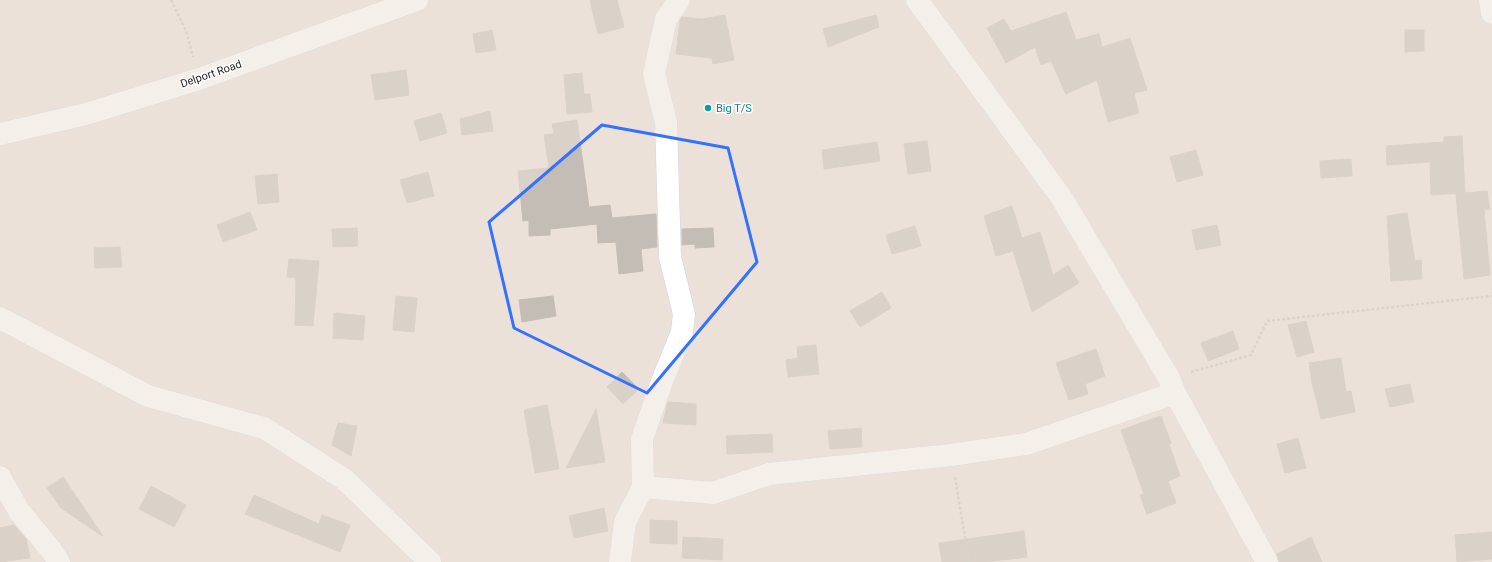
<svg xmlns="http://www.w3.org/2000/svg" width="1492" height="562" font-family="Roboto,sans-serif">
<style>
.building{fill:#c3bdb5;stroke:#c7bdb3}
.lines{fill:none;stroke-linecap:round;stroke-linejoin:round}
.minor-casing{stroke:#ced4e3;stroke-width:23}
.path{stroke:#c3c3c3;stroke-width:2.5;stroke-dasharray:3 2;stroke-linecap:butt}
.minor{stroke:#fff;stroke-width:22}
.marked{fill:none;stroke:#3371ff;stroke-width:3;stroke-linejoin:round}
.culture-dot{fill:#0f9aa8;stroke:#fff;stroke-width:1.5}
.labels{text-anchor:middle;dominant-baseline:central;stroke-width:3;stroke-linejoin:round;paint-order:stroke}
.street-label{font-size:11px;fill:#282828;stroke:#fff}
.culture-label{font-size:11px;fill:#0d838f;stroke:#fff;text-anchor:start}
</style>
<rect width="100%" height="100%" fill="#ece1d9"/>
<path class="building" d="M590 0H617L624 27 598 34Z
M1066 12 1076 40 1099 34 1102 47 1130 38 1147 90 1134 93 1139 113 1108 122 1097 80 1066 94 1051 61 1041 65 1035 47 1006 63 987 28 1004 19 1011 31Z
M725 15 734 60 713 64 712 58 676 54 680 21 682 17 702 19Z
M876 15 879 27 828 47 823 29Z
M492 30 496 50 476 53 473 34Z
M1405 30H1424V51L1405 52Z
M406 70 409 95 375 100 371 75Z
M582 73 584 94H590L592 112 567 114 564 75Z
M490 111 493 131 462 135 460 119Z
M441 113 447 133 420 141 414 121Z
M577 120 589 207 610 205 612 218 656 214 657 247 641 249 643 271 619 274 616 242 598 243 597 224 550 229V235L529 236V220L523 221 518 171 549 168 544 135 554 134 552 124Z
M1462 136 1465 193 1487 191 1490 209 1484 210 1490 275 1464 279 1456 194 1464 193 1431 195 1430 162 1387 165 1386 146 1444 142V137Z
M927 141 931 171 908 174 904 144Z
M877 142 880 161 824 169 822 150Z
M1196 150 1203 175 1177 182 1170 157Z
M1351 159 1352 176 1321 178 1320 161Z
M428 172 434 196 407 203 400 180Z
M277 174 279 202 258 204 255 176Z
M1012 206 1022 238 1040 232 1053 275 1068 265 1079 283 1032 312 1013 251 996 256 984 216Z
M250 212 257 230 223 242 217 225Z
M1407 213 1415 261 1421 260 1422 279 1391 281 1387 216Z
M1217 225 1221 245 1196 250 1192 230Z
M915 226 921 246 892 254 886 235Z
M357 228 358 246 333 247 332 229Z
M713 228 714 247 695 248V244L682 245V229Z
M120 247 122 267 95 268 94 248Z
M289 259 319 261 313 326 295 325 296 278 287 277Z
M882 292 891 308 860 327 850 311Z
M396 296 417 298 414 332 393 330Z
M553 296 556 316 522 322 519 300Z
M334 313 365 316 363 340 333 338Z
M1306 321 1314 352 1297 357 1288 325Z
M1233 331 1239 349 1208 361 1201 343Z
M816 345 819 374 788 377 786 360 798 358 797 347Z
M1096 349 1105 376 1085 384 1088 394 1069 400 1056 363Z
M1341 358 1346 392 1351 391 1355 412 1321 419 1312 383 1309 363Z
M622 372 639 389 623 404 607 387Z
M1410 384 1414 402 1390 407 1385 389Z
M668 402 696 404V425L663 423Z
M547 405 559 469 535 473 524 410Z
M596 409 605 462 566 468Z
M1161 416 1171 443 1169 444 1180 476 1168 481 1176 503 1147 514 1140 495 1144 494 1121 430Z
M338 423 357 426 351 456 332 445Z
M861 428 862 447 830 449 828 431Z
M772 434 773 452 727 454 726 436Z
M1298 438 1306 468 1285 473 1277 444Z
M63 477 103 536H102L61 508 47 488Z
M151 486 186 505 174 527 139 509Z
M254 495 319 524 322 515 350 525 340 552 245 514Z
M604 508 608 531 574 538 569 516Z
M650 520 677 521V544L650 543Z
M14 525 26 539 30 558 0 562V528Z
M1024 531 1027 557 986 562H942L939 543Z
M1492 532V559L1457 562 1455 535Z
M683 537 723 539 722 560 682 558Z
M1311 537 1322 562H1279L1277 554Z"/>
<g class="lines">
<g class="minor-casing">
<path id="minor" d="M917 0 1061 197 1169 378 1175 393 1267 562
M1490 0 1492 13
M0 134 86 114 199 79 417 0
M0 318 148 396 264 428 344 479 430 562
M0 477 19 511 51 550 59 562
M643 487 713 493 769 474 951 455 1026 444 1175 393
M620 562 625 522 643 487 642 439 661 384 682 332 684 314 670 257 666 122 654 74 666 19 679 0"/>
</g>
<path class="path" d="M171 0 187 33 193 57
M1191 372 1251 355 1267 321 1492 296
M955 477 969 562"/>
<use href="#minor" class="minor"/>
</g>
<path d="M0 0H1492V562H0ZM602 125 728 148 757 262 647 393 514 328 489 222Z" fill="#ece1d9" fill-opacity=".55" fill-rule="evenodd"/>
<path class="marked" d="M602 125 728 148 757 262 647 393 514 328 489 222Z"/>
<circle class="culture-dot" cx="708" cy="108" r="4"/>
<g class="labels">
<g class="street-label">
<text transform="translate(211 74) rotate(-19)">Delport Road</text>
</g>
<g class="culture-label">
<text x="716" y="108">Big T/S</text>
</g>
</g>
</svg>
